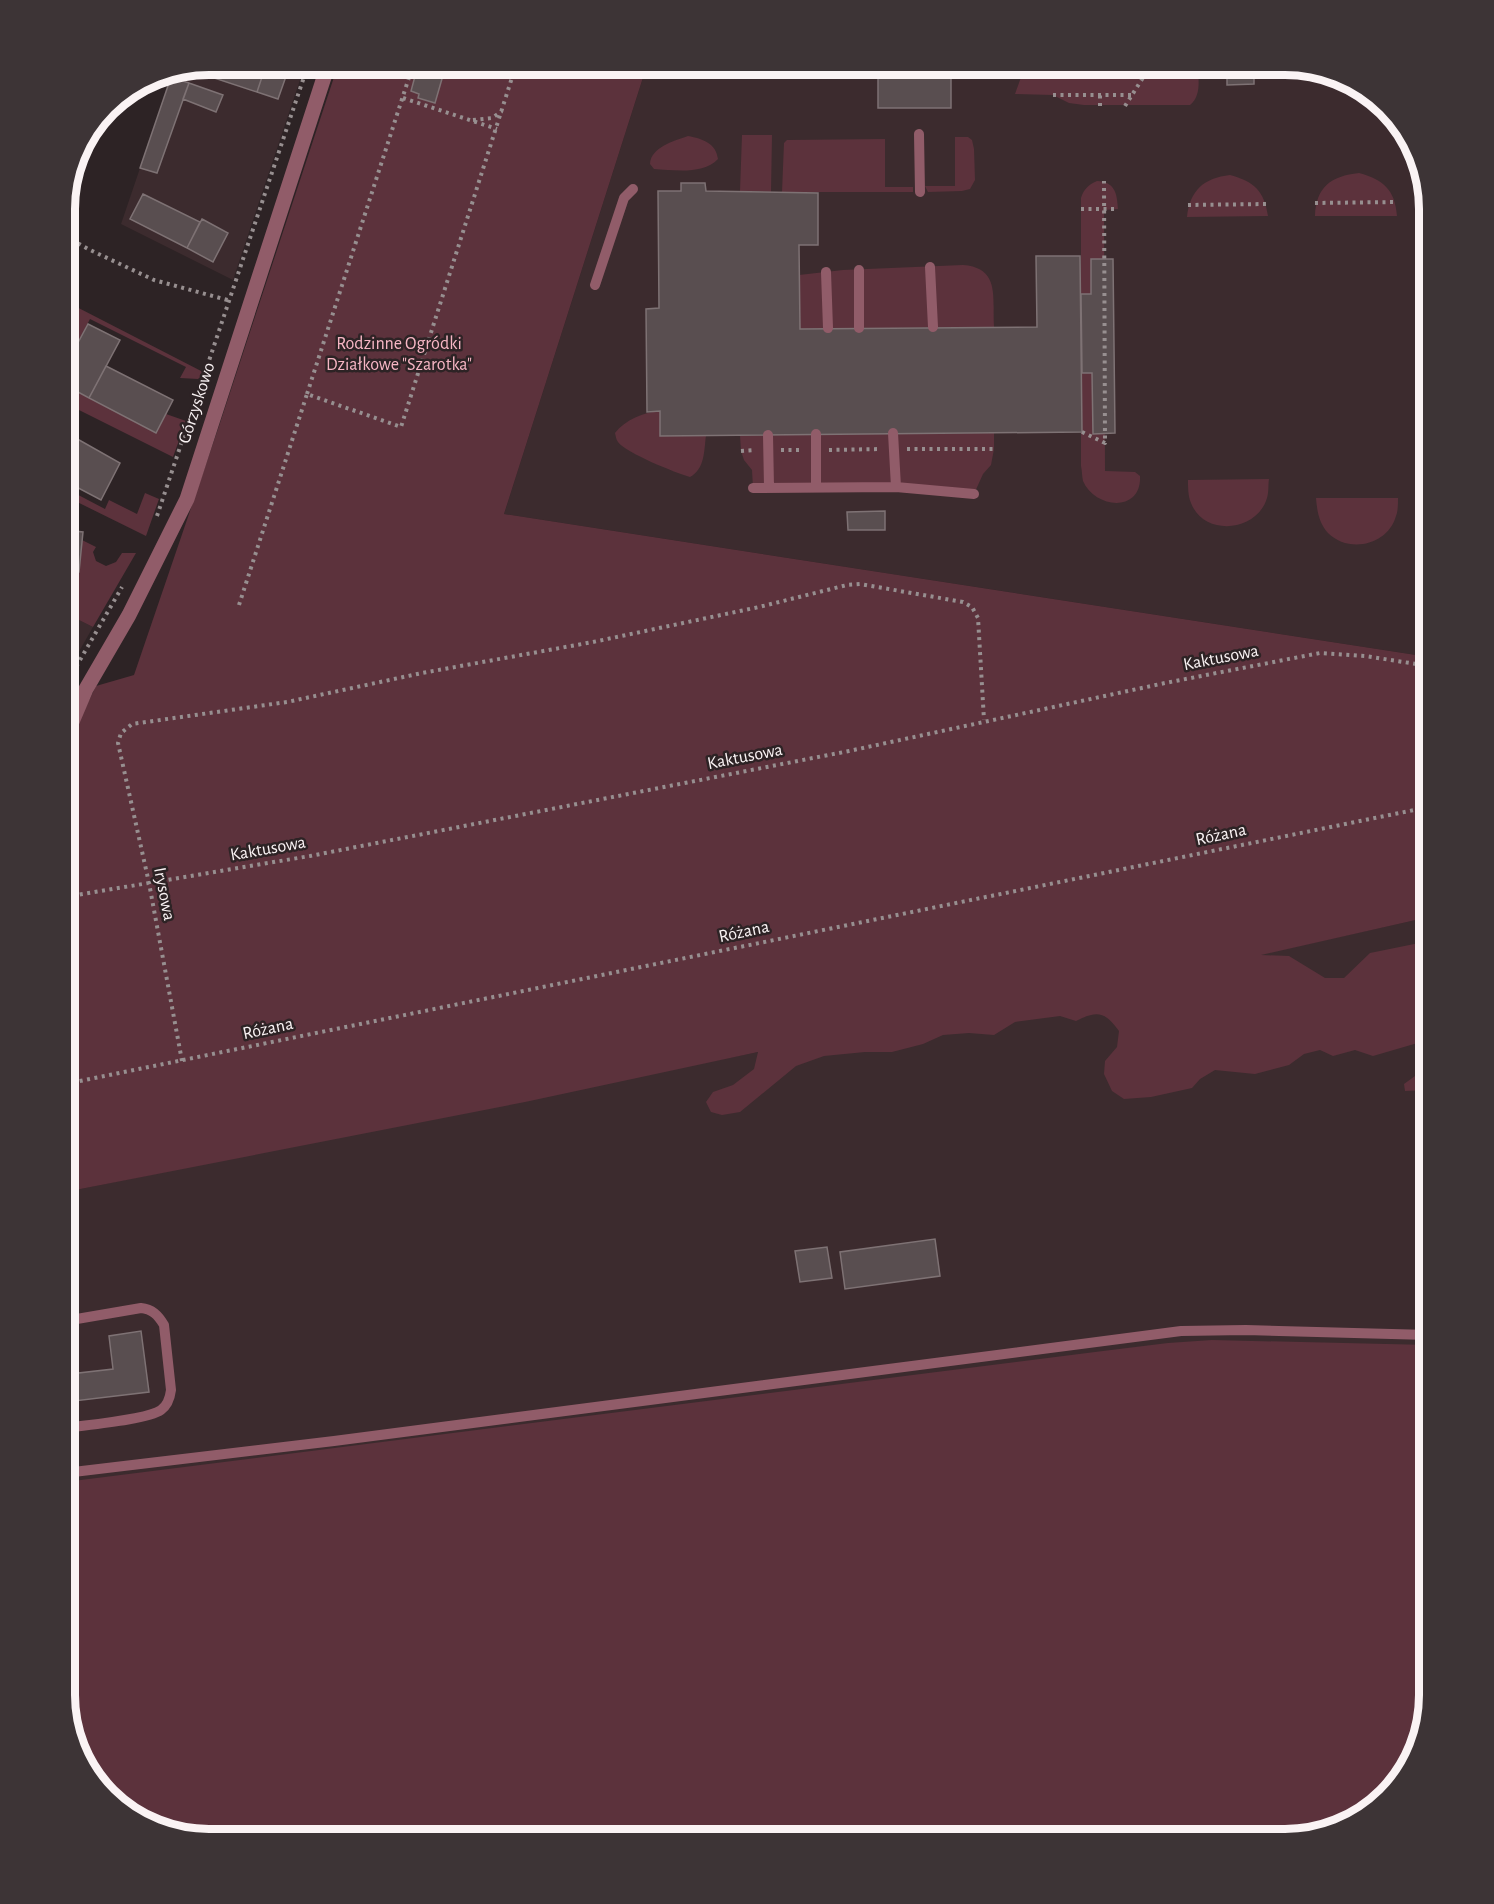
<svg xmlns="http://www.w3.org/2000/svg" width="1494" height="1904" font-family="'Alegreya Sans',sans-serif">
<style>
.built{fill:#3c2b2e}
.green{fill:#5c323c}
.building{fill:#594e50;stroke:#7e7274;stroke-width:1.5}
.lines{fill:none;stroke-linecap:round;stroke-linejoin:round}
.path{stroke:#978f90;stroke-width:4;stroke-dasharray:3 4.5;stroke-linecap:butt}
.lane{stroke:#915c69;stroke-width:10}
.street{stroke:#915c69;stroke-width:15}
.labels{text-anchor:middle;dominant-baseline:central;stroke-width:5;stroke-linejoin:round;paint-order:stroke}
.park-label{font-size:18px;fill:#f7b6c4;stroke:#2d2325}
.street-label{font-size:18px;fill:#faf3f4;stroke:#2d2325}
.rim{fill:none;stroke:#faf3f4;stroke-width:8}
</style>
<rect width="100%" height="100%" fill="#2d2325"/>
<path class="built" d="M209 65H305L233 280 121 224 171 77 169 76 170 72Z
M647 65H1294L1357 84 1405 129 1429 209V657L504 514Z
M65 613 93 627 65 676Z
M1429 917V1695L1410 1767 1365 1815 1285 1839H209L137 1820 89 1775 65 1695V1192L758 1052 1258 955Z"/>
<path class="green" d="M338 65H647L504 514 1429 657V917L1261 955 1289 956 1325 978H1344L1370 953 1429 941V1042H1421L1373 1056 1355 1050 1333 1056 1320 1050 1304 1054 1289 1065 1255 1074 1215 1070 1200 1079 1192 1088 1151 1097 1124 1099 1112 1091 1104 1074 1105 1061 1117 1047 1119 1031C1105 1012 1098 1010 1076 1021L1060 1016 1015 1022 994 1035 969 1033 943 1035 923 1044 892 1052H865L824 1056 796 1066 740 1112 722 1115 711 1112 706 1102 713 1092 733 1085 754 1069 758 1052 525 1102 65 1192V756L70 740 96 686 134 675 219 426Z
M1198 65C1198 79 1202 95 1190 105H1084L1069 103 1053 95 1015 94 1025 66Z
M742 135H772L771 192 740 191Z
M688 136C703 139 716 143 718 159 703 175 674 170 654 169L650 164C651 147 674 141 688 136Z
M955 137H968L972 140 974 149 975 180 970 189 962 191 928 192 925 186H955Z
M885 139V187H913V192H782L784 143 787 140Z
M1359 173C1384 180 1395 190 1397 216H1315C1316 187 1331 176 1359 173Z
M1230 175C1255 182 1264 191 1268 216L1187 217C1190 190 1204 178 1230 175Z
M1097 181C1115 182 1117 193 1118 209L1104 210 1105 471 1135 472 1140 476C1142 513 1095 509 1083 481 1082 477 1082 470 1081 466V198C1084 189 1088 185 1097 181Z
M963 265C1001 268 992 298 994 327L800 329 799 275 843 270Z
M65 301 205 373 198 379 180 378 186 367 90 319 77 344 72 342 67 351 72 353 65 367Z
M65 385 156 432 166 414 186 421 173 457 69 405 65 412Z
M660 411V436L706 435C704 451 705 469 690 477 676 473 626 453 618 442 616 439 616 437 615 433 625 420 644 412 660 411Z
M994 433V449L991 465 983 474 974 494 753 488 752 470 744 460 741 451 740 435Z
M1269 479C1268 485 1269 492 1267 498 1257 532 1204 537 1191 503 1188 496 1188 487 1188 480Z
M65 488 105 509 109 500 137 514 145 493 159 499 146 536 65 496Z
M1316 498H1398C1398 504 1398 511 1396 516 1388 545 1349 554 1328 533 1319 523 1317 511 1316 498Z
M82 540 96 547 93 552 96 561 106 566 116 562 122 553H136L93 627 65 613V571L79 572Z
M1429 1071V1090L1405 1091 1404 1084 1415 1076Z
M1212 1340 1429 1345V1695L1410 1767 1365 1815 1285 1839H209L137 1820 89 1775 65 1695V1482L1103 1351 1168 1343Z"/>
<path class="building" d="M209 65H266L257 92 187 69Z
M266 65H290L278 99 257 92Z
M418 65H446L435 103 418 98 419 94 411 91Z
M878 65H951V108H878Z
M1227 65H1254V84L1227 85Z
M171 77 189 83 157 173 140 168Z
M189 83 223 95 216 112 183 99Z
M681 183H705L706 191 818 193V245H799L800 329 1037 327 1036 256H1080L1082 432 660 436V411L647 412 646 309 659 308 658 191H681Z
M143 194 200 222 187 248 130 219Z
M202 219 228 233 213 262 187 248Z
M1091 259H1113L1115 433 1093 434 1092 373H1082L1081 294H1091Z
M88 324 120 340 89 398 65 385V367Z
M106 366 173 400 156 433 89 398Z
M65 432 120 463 101 500 65 481Z
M885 511V530H848L847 512Z
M65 530 83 532 79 572 65 571Z
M935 1239 940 1276 845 1289 840 1252Z
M827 1247 832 1278 800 1282 795 1251Z
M141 1331 149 1392 74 1401 70 1374 113 1369 109 1336Z"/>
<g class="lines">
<path class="path" d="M1053 95H1132
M403 98 497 129
M1100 106V95
M1125 106 1151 65
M473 120 492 118 502 111
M1315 203 1396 202
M1188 205 1266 204
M1081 209H1118
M65 236 88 249 154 280 231 301
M307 394 413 65
M1082 432 1105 443 1104 181
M907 449H994
M781 450H803
M829 450 881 449
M741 451 755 450
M157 516 308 65
M239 605 307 394 401 427 516 65
M65 686 122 587
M65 897 310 856 849 751 1165 683 1320 653 1365 656 1429 666
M182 1061 149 883 118 743 121 733 132 724 287 702 422 673 593 642 759 607 847 585 860 584 963 602 972 607 978 618 984 720
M65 1084 1429 807"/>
<path class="lane" d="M919 134 920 192
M930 267 933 327
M859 270V328
M826 272 828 328
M595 285 624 198 633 189
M893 433 896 487
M816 434V487
M768 435 769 487
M753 488 896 487 974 494
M65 1428C85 1425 147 1420 161 1410 168 1405 170 1398 171 1390L164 1325C158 1315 152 1309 141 1308L65 1321
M65 1473 334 1441 1181 1331 1246 1330 1429 1335"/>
<path class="street" d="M65 738 86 689 129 615 187 499 328 65"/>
</g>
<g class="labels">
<g class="park-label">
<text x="399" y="344">Rodzinne Ogródki<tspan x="399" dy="21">Działkowe "Szarotka"</tspan></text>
</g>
<g class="street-label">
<text transform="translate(197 403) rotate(-72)">Górzyskowo</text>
<text transform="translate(1221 658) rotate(-11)">Kaktusowa</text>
<text transform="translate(745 757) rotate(-11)">Kaktusowa</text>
<text transform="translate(1221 835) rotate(-12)">Różana</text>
<text transform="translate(268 849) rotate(-10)">Kaktusowa</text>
<text transform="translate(164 894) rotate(79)">Irysowa</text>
<text transform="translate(744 932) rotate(-12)">Różana</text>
<text transform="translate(268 1029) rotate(-12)">Różana</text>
</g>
</g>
<path d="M0 0H1494V1904H0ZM209 75H1285A134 134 0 0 1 1419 209V1695A134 134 0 0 1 1285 1829H209A134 134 0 0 1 75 1695V209A134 134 0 0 1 209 75Z" fill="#3d3436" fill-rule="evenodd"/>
<path class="rim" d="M209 75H1285A134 134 0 0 1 1419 209V1695A134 134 0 0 1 1285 1829H209A134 134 0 0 1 75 1695V209A134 134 0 0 1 209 75Z"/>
</svg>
